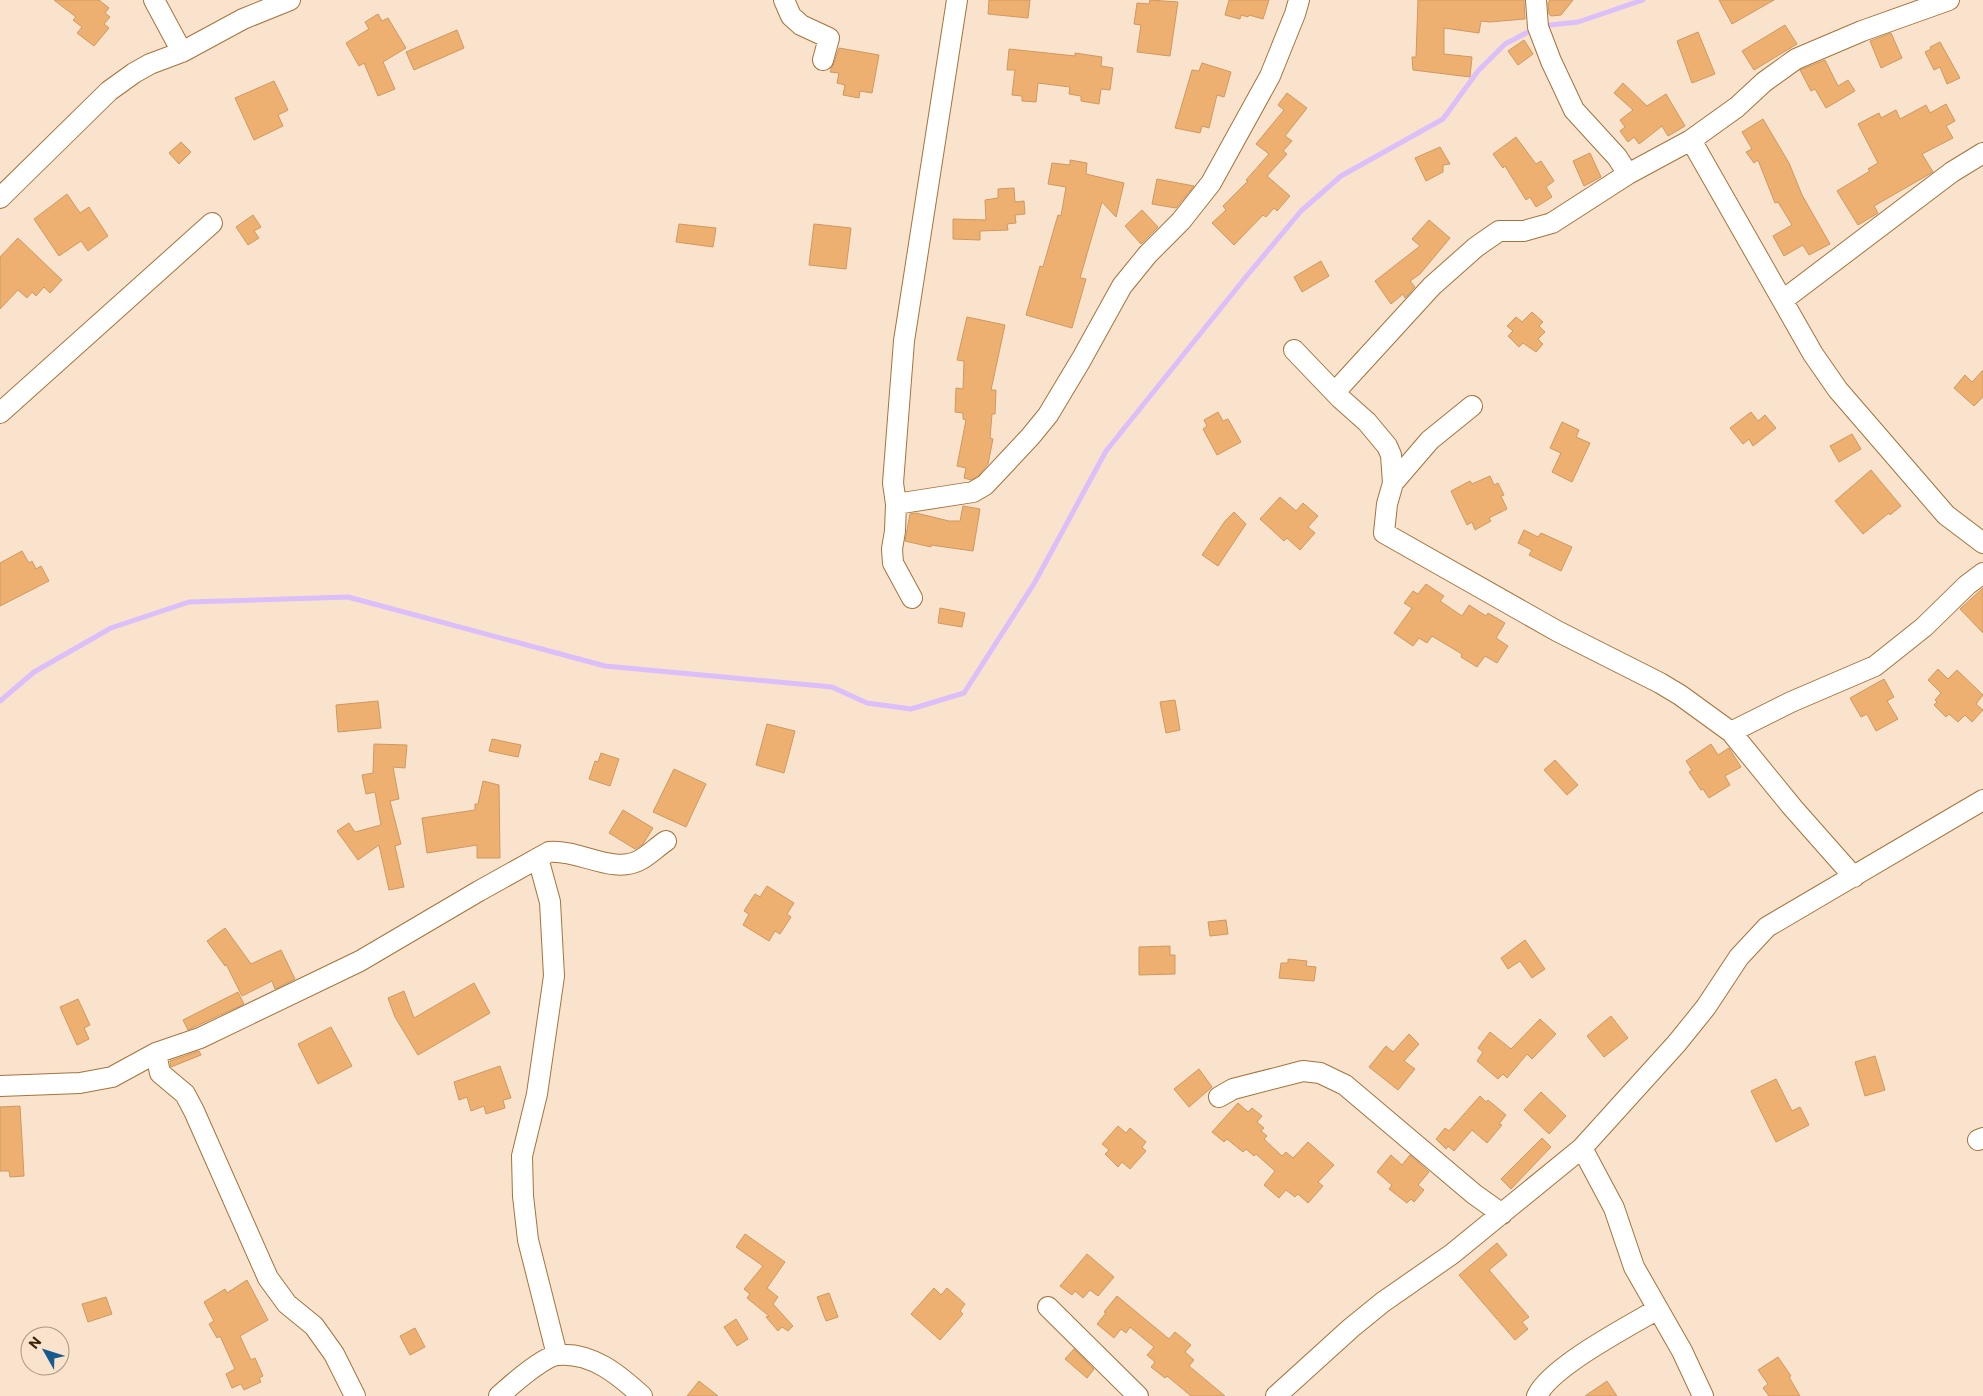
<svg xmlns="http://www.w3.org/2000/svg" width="1983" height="1396" font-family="Commissioner,sans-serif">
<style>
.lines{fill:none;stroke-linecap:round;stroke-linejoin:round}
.stream{stroke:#dbbefa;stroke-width:5}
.building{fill:#eeb070;stroke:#ce9960}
.minor-casing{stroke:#a6733a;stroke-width:22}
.minor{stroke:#fff;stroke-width:20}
</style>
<rect width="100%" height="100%" fill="#f9e3cc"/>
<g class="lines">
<path class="stream" d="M1541 26 1578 22 1643 0
M0 701 34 672 111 628 189 602 348 597 605 666 832 687 867 703 911 709 964 693 1035 582 1106 451 1245 278 1301 211 1341 176 1443 119 1478 71 1505 44 1534 29"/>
</g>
<path class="building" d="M54 0H99L109 8 105 13 110 17 104 24 109 28 94 46 77 33 82 27 73 20 76 17Z
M989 0H1030L1028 18 988 14Z
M1150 0 1178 2 1170 56 1137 52 1141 25 1134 24 1137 3 1149 4Z
M1229 0H1269L1263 19 1249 15 1248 17 1241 15 1240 19 1225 15Z
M1418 0H1524L1525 19 1490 22 1481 21 1479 33 1444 28V54L1472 57 1470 77 1413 70 1412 57H1416Z
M1550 0H1573L1561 15 1551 16 1549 14 1548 3Z
M1719 0H1774L1732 24Z
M378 14 382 21 388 18 406 48 383 62 395 89 378 96 364 63 359 66 346 43 369 29 365 22Z
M1785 25 1797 44 1754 70 1742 51Z
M457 30 464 48 414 70 406 52Z
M1698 32 1715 74 1692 83 1677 41Z
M1891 33 1902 58 1881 68 1870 41Z
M1524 40 1533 54 1518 65 1508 51Z
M1940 42 1960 78 1947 84 1940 67 1934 70 1925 52 1931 49 1930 47Z
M839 48 879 55 872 93 860 91 859 98 843 95 845 85 837 83 839 73 830 72 834 63Z
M1009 49 1075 56V53L1102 57 1101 66 1113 68 1110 90 1101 89 1099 104 1081 101V96L1069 94 1070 87 1038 83 1036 102 1022 101V96L1012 95 1015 70H1007Z
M1825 60 1838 86 1848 80 1855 91 1826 108 1815 89 1811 91 1800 70Z
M1202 63 1231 72 1224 97 1217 95 1209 128 1202 126 1200 133 1175 128 1192 70 1199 71Z
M274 81 288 110 278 115 283 126 254 140 235 98Z
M1623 83 1647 106 1666 94 1685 126 1668 136 1662 126 1639 144 1634 137 1628 142 1620 131 1625 127 1620 120 1633 110 1614 93Z
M1287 93 1307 108 1285 136 1292 141 1283 151 1287 154 1267 176 1290 196 1277 211 1274 208 1266 217 1263 215 1234 245 1212 223 1226 210 1223 206 1248 181 1246 180 1269 154 1256 144 1284 110 1278 105Z
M1946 104 1955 121 1946 126 1953 138 1922 154 1933 172 1874 206 1878 213 1858 225 1837 191 1870 171 1868 169 1878 163 1858 124 1879 113 1881 118 1896 110 1900 119 1926 105 1930 113Z
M1763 119 1789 163 1802 195 1830 244 1809 255 1803 245 1784 256 1773 236 1792 225 1778 202 1775 203 1758 160 1754 163 1746 152 1752 149 1742 132Z
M1516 137 1536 164 1541 161 1554 181 1546 187 1552 197 1536 207 1530 197 1526 200 1505 166 1503 168 1493 154Z
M181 142 191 152 179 164 169 153Z
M1440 147 1450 164 1443 165V172L1426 181 1415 158Z
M1590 153 1601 177 1584 186 1573 161Z
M1070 160 1087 163 1086 174 1124 183 1116 217 1102 202 1080 278 1086 279 1072 328 1026 315 1040 266 1043 267 1058 215 1061 216 1066 187 1048 184 1052 163 1070 165Z
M1157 179 1194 186 1176 208 1152 204Z
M1014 188 1015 202 1024 201 1025 214 1015 215 1016 223 1007 224 1008 230 980 231V240L953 239V219L986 220 985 200 998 198V189Z
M67 194 80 213 89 207 108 236 88 251 81 241 59 256 34 219Z
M1142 210 1158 227 1141 244 1125 226Z
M253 215 261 227 254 231 259 238 248 245 236 227Z
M1429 220 1450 238 1420 274 1410 281 1415 287 1405 298 1403 294 1391 304 1375 281 1420 246 1412 239Z
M679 224 716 228 713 247 676 242Z
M814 224 851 228 846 269 809 265Z
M18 238 62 280 50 293 44 287 36 296 32 292 27 298 18 290 0 309V257Z
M1321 261 1329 276 1302 292 1294 277Z
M1532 312 1543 322 1539 326 1545 332 1538 339 1543 344 1536 352 1523 343 1519 347 1508 336 1513 331 1507 326 1516 317 1522 322Z
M967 317 1005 325 991 390H996L995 414H992L990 438 993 439 988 464 978 476 971 480 964 478 966 468 957 466 966 420 963 419V413L955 412 956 388 963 389 964 361 957 360Z
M1983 370V397L1974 406 1954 388 1965 375 1972 382Z
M1218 412 1223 421 1228 419 1241 442 1217 455 1203 429 1207 426 1204 420Z
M1751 412 1758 421 1765 415 1776 428 1753 446 1749 439 1743 444 1730 428Z
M1562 422 1579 430 1576 437 1590 443 1572 482 1552 472 1561 453 1550 448Z
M1852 434 1861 449 1839 462 1830 446Z
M1871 470 1901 506 1890 515 1889 513 1863 534 1835 501Z
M1490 476 1494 485 1498 483 1504 495 1501 496 1507 509 1489 518 1491 521 1475 530 1472 522 1467 525 1451 491 1470 481 1472 484Z
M1280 497 1296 511 1303 503 1318 516 1308 527 1315 533 1300 550 1287 538 1284 541 1260 519Z
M963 506 980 509 973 551 931 545V547L905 541 910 514 916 513 949 521H960Z
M1234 512 1246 524 1218 566 1202 555 1225 521Z
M1524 530 1538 537 1541 533 1572 547 1561 571 1529 555 1532 550 1518 543Z
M22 551 29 563 32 561 36 569 41 566 49 581 0 606V563Z
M1426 584 1444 596 1440 601 1462 616 1469 605 1486 616 1488 613 1505 623 1496 638 1508 646 1497 663 1485 656 1477 667 1461 657 1462 654 1432 636 1427 643 1419 638 1413 646 1394 633 1412 608 1404 603 1413 591 1418 594Z
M1983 588V633L1960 609Z
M940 608 965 613 962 627 938 623Z
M1938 669 1948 679 1957 670 1983 695 1976 704 1983 710 1972 722 1965 715 1958 722 1949 714 1946 717 1934 705 1937 702 1935 700 1941 693 1928 680Z
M1884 679 1894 697 1887 701 1898 719 1876 731 1867 714 1861 717 1850 698Z
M1175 700 1180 730 1166 733 1160 702Z
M378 701 381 728 338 732 336 705Z
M767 724 795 731 784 773 756 765Z
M492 739 521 745 518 757 489 751Z
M374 744 407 745 405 768 393 767 399 799 390 801 401 844 395 846 404 887 389 890 379 845 358 860 337 831 349 823 355 832 381 825 375 792 366 794 362 775 373 773Z
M1711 744 1718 755 1729 748 1741 767 1725 776 1730 785 1709 798 1703 789 1701 790 1689 772 1692 770 1686 761Z
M601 753 619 759 610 786 589 779 595 761 598 762Z
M1555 760 1578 785 1567 795 1544 770Z
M674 769 706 784 686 827 653 812Z
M483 781 499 785 500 858H477V845L427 853 422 818 475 810V804H478Z
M623 810 653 828 643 844 635 849 609 833Z
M767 886 794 903 787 914 791 917 780 934 775 931 769 941 743 925 749 914 744 911 755 894 760 897Z
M1226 920 1228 934 1210 936 1208 922Z
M225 928 251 964 281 950 295 979 275 989 272 981 242 996 226 964 225 966 207 941Z
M1525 940 1545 969 1532 978 1520 961 1508 969 1501 958Z
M1170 946V955H1175V974L1139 975V947Z
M1288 959 1307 961 1306 966 1316 967 1314 981 1279 978 1281 963H1288Z
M474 983 490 1013 418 1055 395 1017 388 998 404 991 414 1018Z
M238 992 244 1004 188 1030 183 1020Z
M78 999 90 1025 84 1028 89 1039 77 1045 60 1007Z
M1611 1016 1628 1038 1604 1057 1587 1036Z
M1540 1019 1556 1034 1532 1059 1527 1054 1507 1078 1503 1074 1498 1079 1477 1061 1483 1052 1478 1048 1490 1032 1511 1049Z
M331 1027 352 1066 318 1084 298 1044Z
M1409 1034 1419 1044 1404 1061 1415 1069 1398 1090 1369 1067 1386 1046 1393 1052Z
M199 1051 201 1055 171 1067 170 1061Z
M1875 1056 1885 1090 1865 1096 1855 1062Z
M500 1066 511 1098 503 1100 505 1108 486 1114 484 1106 471 1111 467 1097 459 1100 454 1082Z
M1199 1069 1212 1087 1189 1107 1174 1089Z
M1776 1079 1792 1111 1800 1107 1809 1125 1776 1142 1751 1091Z
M1541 1092 1566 1116 1549 1134 1524 1110Z
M1480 1096 1486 1102 1488 1100 1506 1115 1499 1124 1502 1125 1487 1143 1472 1130 1454 1151 1448 1146 1446 1149 1436 1139 1445 1128 1449 1131Z
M1238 1103 1248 1112 1252 1108 1262 1116 1257 1122 1264 1128 1261 1131 1267 1136 1264 1139 1282 1156 1286 1152 1293 1158 1308 1142 1334 1165 1318 1182 1323 1186 1308 1203 1298 1194 1295 1197 1286 1190 1279 1198 1264 1185 1275 1171 1256 1154 1254 1156 1246 1149 1243 1152 1227 1139 1224 1142 1212 1132Z
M20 1106 24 1176 10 1177 9 1171H0V1107Z
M1118 1126 1126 1133 1130 1128 1146 1142 1142 1147 1146 1151 1130 1169 1122 1162 1118 1167 1105 1154 1109 1150 1102 1144Z
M1542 1138 1551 1147 1511 1189 1501 1179Z
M1391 1155 1402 1165 1410 1155 1429 1172 1418 1185 1424 1190 1414 1202 1411 1199 1407 1203 1389 1189 1392 1185 1377 1172Z
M745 1234 785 1262 767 1288 778 1297 773 1304 793 1326 788 1331 782 1327 778 1331 766 1317 769 1316 747 1298 750 1294 744 1289 763 1266 736 1247Z
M1497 1243 1507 1255 1489 1270 1529 1317 1522 1322 1528 1329 1515 1340 1459 1275Z
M1087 1254 1114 1277 1098 1296 1090 1290 1083 1298 1075 1291 1072 1295 1060 1286Z
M247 1280 268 1320 240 1336 251 1360 255 1358 263 1376 259 1378 261 1382 244 1390 241 1384 232 1388 226 1374 235 1369 220 1336 217 1338 209 1324 214 1321 204 1302 225 1289 227 1293Z
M934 1288 941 1295 947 1288 965 1304 960 1311 963 1314 940 1340 911 1314Z
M829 1293 838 1317 826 1321 817 1297Z
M1117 1296 1169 1339 1175 1332 1191 1345 1185 1352 1194 1360 1189 1366 1225 1396H1191L1167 1376 1165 1378 1151 1367 1155 1362 1147 1355 1154 1347 1130 1327 1126 1333 1121 1329 1114 1338 1097 1324 1106 1313 1104 1312Z
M106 1297 112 1314 88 1322 82 1304Z
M736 1319 748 1339 737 1346 724 1327Z
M415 1328 425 1347 410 1355 400 1336Z
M1074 1349 1094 1369 1087 1378 1065 1359Z
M1778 1357 1791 1376 1789 1377 1800 1396H1769L1763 1388 1768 1384 1758 1370Z
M699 1381 718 1396H687Z
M1607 1381 1617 1396H1585Z"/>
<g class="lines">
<g class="minor-casing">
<path id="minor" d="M154 0 182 52
M784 0 791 16 801 25 829 38 823 60
M1536 0 1538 27 1551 61 1574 110 1617 157 1628 174 1691 140 1813 354 1838 390 1946 515 1983 543
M1691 140 1737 107 1764 82 1796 59 1862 31 1949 0
M0 198 109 91 134 73 150 64 182 52 243 19 290 0
M1783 300 1952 172 1983 153
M1294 350 1340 398 1367 422 1387 446 1391 455 1393 483 1387 504 1384 533 1557 631 1660 683 1680 695 1731 732 1793 808 1854 877
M1335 392 1432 286 1476 247 1499 231H1524L1552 223 1628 174
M0 413 212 223
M1393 483 1430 440 1472 406
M896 504 973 492 985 485 1030 437 1048 415 1081 360 1122 286 1148 254 1181 221 1211 183 1270 76 1295 14 1299 0
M912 598 893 563 892 549 895 531 896 504 893 483 904 341 957 0
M1731 732 1791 702 1875 666 1924 627 1967 585 1983 573
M538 858 550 902 554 976 537 1094 522 1156 523 1196 528 1240 557 1355
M156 1053 160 1073 185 1094 194 1111 268 1278 287 1304 314 1326 334 1354 355 1396
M0 1086 80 1083 112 1077 156 1053 200 1038 360 961 479 891 549 852C579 849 613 875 640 860 649 855 657 847 666 841
M1219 1097 1233 1089 1303 1071 1320 1073 1345 1085 1474 1194 1502 1214
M1978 1140 1983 1138
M1582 1148 1614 1208 1634 1267 1682 1351 1703 1396
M1048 1307 1138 1396
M499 1396C510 1386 544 1356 558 1355 592 1352 619 1375 642 1396
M1276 1396 1351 1328 1383 1302 1452 1254 1582 1148 1677 1043 1706 1007 1739 957 1767 927 1983 800
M1537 1396C1550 1367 1629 1326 1658 1309"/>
</g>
<use href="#minor" class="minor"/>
</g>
<g transform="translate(45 1351) rotate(309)"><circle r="24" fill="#f9e3cc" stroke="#ac977f"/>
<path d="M0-4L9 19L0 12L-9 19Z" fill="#165b90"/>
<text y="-8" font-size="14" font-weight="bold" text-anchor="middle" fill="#39240c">N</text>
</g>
</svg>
